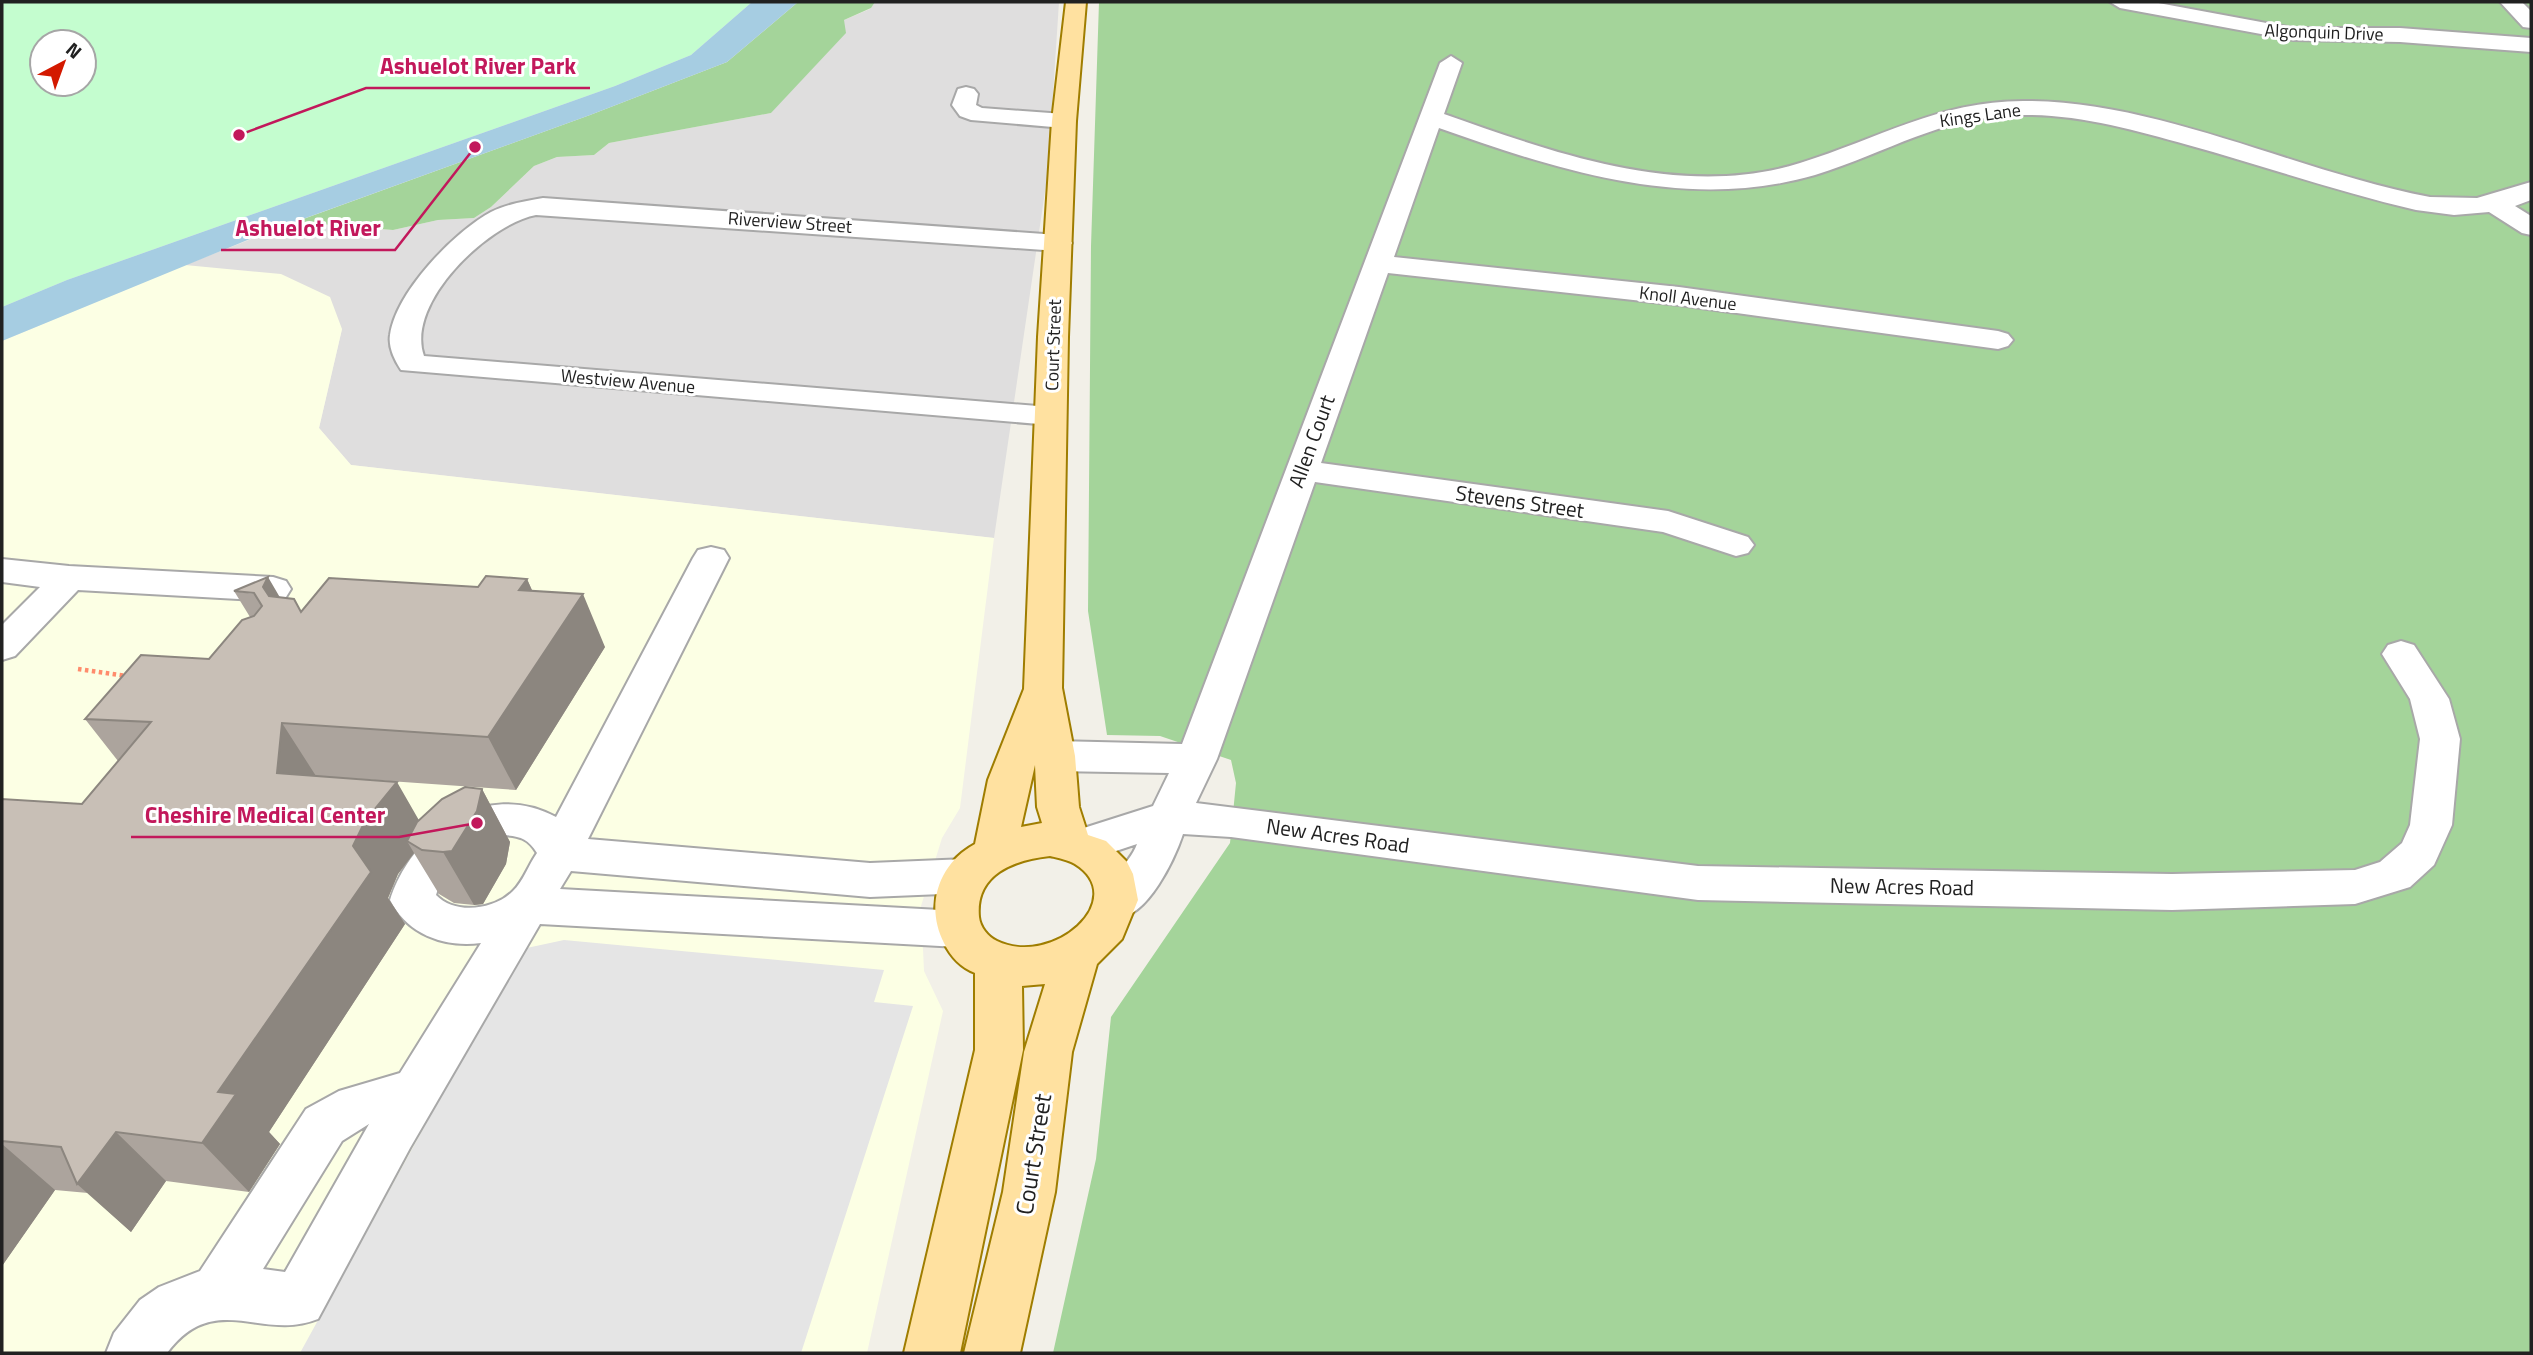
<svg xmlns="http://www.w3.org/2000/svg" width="2533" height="1355" font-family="'Titillium Web',sans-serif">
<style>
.residential{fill:#dfdede}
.education{fill:#fcffe4}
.forest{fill:#a4d49a}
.park{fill:#c4fdcf;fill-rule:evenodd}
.parking{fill:#e5e5e5}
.water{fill:#a6cde2}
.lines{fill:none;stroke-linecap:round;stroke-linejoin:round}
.minor-casing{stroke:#a8a8a8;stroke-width:4}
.major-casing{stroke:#9f7d00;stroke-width:4}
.path{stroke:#ff8c6c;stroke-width:4.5;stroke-dasharray:3.5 3.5;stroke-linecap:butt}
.minor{fill:#fff;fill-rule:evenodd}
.major{fill:#ffe1a0;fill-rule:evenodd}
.wall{fill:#aca49d}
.shaded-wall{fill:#8c867f}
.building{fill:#c8bfb6;stroke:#8c867f;stroke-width:2}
.labels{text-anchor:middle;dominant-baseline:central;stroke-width:6;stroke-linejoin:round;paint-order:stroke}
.far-street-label{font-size:18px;fill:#212121;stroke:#fff}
.street-label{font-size:21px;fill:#212121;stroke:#fff}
.near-street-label{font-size:24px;fill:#212121;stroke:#fff}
.leader{fill:none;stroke:#c2185b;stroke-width:2.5}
.callout-dot{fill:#c2185b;stroke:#fff;stroke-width:2.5}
.callout-label{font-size:23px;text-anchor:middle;font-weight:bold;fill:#c2185b;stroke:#fff;stroke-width:6;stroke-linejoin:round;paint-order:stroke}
</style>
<rect width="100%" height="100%" fill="#f2f0e8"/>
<path class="residential" d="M875 2H1059L1048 171 994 538 351 465 319 428 342 329 185 265 295 222 393 230 438 220 474 218 491 207 534 166 557 157 594 155 609 143 771 113 844 20 870 9Z"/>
<path class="education" d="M185 265 281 274 330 297 342 329 319 428 351 465 994 538 960 808 942 838 921 906 924 971 943 1011 867 1353H2V341Z"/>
<path class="forest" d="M798 2H875L871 8 844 20 846 33 771 113 609 143 594 155 557 157 534 166 491 207 474 218 438 220 393 230 295 222 590 115 727 62Z
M1099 2H2531V1353H1053L1096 1159 1111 1017 1230 843 1236 783 1231 760 1160 736 1107 735 1088 611 1091 246Z"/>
<path class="park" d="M2 2H752L691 55 615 86 67 280 2 307ZM42 42H84V84H42Z"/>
<path class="parking" d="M564 940 884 970 874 1002 913 1006 801 1353H300L522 949Z"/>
<path class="water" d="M752 2H798L727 62 590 115 267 232 2 341V307L67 280 615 86 691 55Z"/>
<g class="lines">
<g class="minor-casing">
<path id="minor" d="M2110 2H2153L2293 28H2400L2531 38V52L2400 42 2293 40 2120 8Z
M2500 2H2522L2531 11V28L2523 27Z
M1451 56 1462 63 1444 114C1555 153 1682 200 1800 163 1878 139 1939 101 2023 101 2157 100 2298 172 2430 197L2477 198 2531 182V200L2515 206 2531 216V235L2522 233 2489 212 2454 215 2416 210C2339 192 2264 166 2188 145 2134 130 2078 114 2022 115 1940 116 1890 152 1815 175 1688 212 1560 171 1439 128L1394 257 1679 287 1998 331 2008 334 2013 340 2008 346 1998 349 1679 305 1388 273 1321 463 1668 511 1748 537 1754 545 1748 553 1736 556 1663 532 1315 482 1217 759 1196 803 1698 866 2172 874 2355 870 2380 862 2402 843 2410 825 2420 739 2410 699 2382 654 2388 645 2401 641 2414 645 2449 699 2460 739 2452 825 2434 865 2410 887 2355 904 2172 910 1698 900 1231 837 1183 834C1175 858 1148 917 1117 918 1113 918 1106 914 1101 913L1095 900C1106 879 1129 866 1137 844L1080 863 1065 858 1059 846 1065 834 1153 806 1169 773 1055 771 1041 766 1035 756 1041 746 1055 741 1182 744 1440 63Z
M966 87 974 89 978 94 976 105 982 108 1064 114 1072 116 1076 121 1072 126 1064 128 971 120 960 116 952 105 958 89Z
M543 198 1058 235 1068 237 1072 243 1068 249 1058 251 536 215C488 224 405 303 424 356L1050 407 1061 409 1066 416 1061 423 1050 425 401 370C395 361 388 347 390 335 396 292 454 232 491 212 507 204 526 201 543 198Z
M711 547 724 550 729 558 588 839 870 863 966 859 981 864 988 876 981 888 966 893 870 897 571 871 560 889 958 911 974 916 981 929 974 942 958 947 540 924 410 1148 318 1319C261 1342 215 1289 167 1353H106L114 1333 140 1300 159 1287 200 1271 306 1109 339 1091 400 1073 481 943C444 948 407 934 390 900 412 831 486 779 556 817L693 558 698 550ZM503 835C519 836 528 838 537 853 529 864 523 882 513 891 494 910 455 915 436 895 445 865 473 843 503 835ZM369 1124 285 1272 263 1269 342 1141Z
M2 559 69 566 273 577 286 581 291 589 286 597 273 601 78 590 15 656 2 660V625L40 587 2 582Z"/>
</g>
<g class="major-casing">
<path id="major" d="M1066 2H1086L1076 121 1068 337 1062 688 1075 756 1079 807 1088 835 1106 841 1127 862 1133 874 1138 900 1122 939 1097 964 1072 1052 1055 1192 1020 1353H964L1003 1192 1024 1052 1045 984 1022 986 1023 1050 960 1353H904L975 1050V973C960 967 951 957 944 943 925 906 938 864 975 844L988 780 1024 689 1038 337 1052 121ZM1035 765 1037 807 1042 823 1021 827ZM1050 856C1058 858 1068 860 1075 864 1131 899 1053 968 997 941 988 937 980 927 979 917 975 874 1014 860 1050 856Z"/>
</g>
<path class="path" d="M78 669 126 676"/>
<use href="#minor" class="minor"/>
<use href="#major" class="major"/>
</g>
<path class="wall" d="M527 579 532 590 605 647 516 790 318 776 419 820 482 789 510 842 506 864 483 904 474 905 454 903 439 894 414 853 398 874 388 898 405 924 269 1132 280 1144 249 1192 166 1181 131 1232 88 1193 55 1190 2 1266V799L82 804 118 761 85 719 209 659 250 617 234 591 280 598 301 612 478 587Z"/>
<path class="shaded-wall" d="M268 577 299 630 295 640 263 587Z
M527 579 550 632 519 590Z
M583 594 605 647 516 790 488 737Z
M282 723 316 776 277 773Z
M397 782 428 836 407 841 414 853 398 874 388 898 405 924 269 1132 280 1144 249 1192 202 1143 218 1092 353 846 365 821Z
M482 789 510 842 506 864 483 904 474 905 443 852Z
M116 1132 166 1181 131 1232 77 1184Z
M2 1144 55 1190 2 1266Z"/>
<path class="building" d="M486 576 527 579 519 590 583 594 488 737 282 723 277 773 397 782 365 821 353 846 371 872 218 1092 236 1094 202 1143 116 1132 77 1184 61 1147 2 1141V799L82 804 151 722 85 719 141 655 209 659 242 620 254 616 262 606 254 593 234 591 268 577 263 587 269 596 294 599 301 612 329 578 478 587Z
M465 787 482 789 477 811 452 851 443 852 422 850 407 841 417 822 442 799Z"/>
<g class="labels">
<g class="far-street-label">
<text transform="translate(2324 32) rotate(2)">Algonquin Drive</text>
<text transform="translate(1980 115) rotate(-8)">Kings Lane</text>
<text transform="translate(790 222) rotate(4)">Riverview Street</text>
<text transform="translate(1688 298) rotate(7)">Knoll Avenue</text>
<text transform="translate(1053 345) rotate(-88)">Court Street</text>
<text transform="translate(628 381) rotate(5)">Westview Avenue</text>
</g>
<g class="street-label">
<text transform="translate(1311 441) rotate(-70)">Allen Court</text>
<text transform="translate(1520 501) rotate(8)">Stevens Street</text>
<text transform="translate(1338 835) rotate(8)">New Acres Road</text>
<text transform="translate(1902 886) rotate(1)">New Acres Road</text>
</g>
<g class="near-street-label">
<text transform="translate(1033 1154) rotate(-81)">Court Street</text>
</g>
</g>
<path class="leader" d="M239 135L366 88H590M475 147L395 250H221M477 823L399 837H131"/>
<g class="callout-dot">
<circle cx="239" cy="135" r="7"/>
<circle cx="475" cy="147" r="7"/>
<circle cx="477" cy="823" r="7"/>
</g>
<g class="callout-label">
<text x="478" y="74">Ashuelot River Park</text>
<text x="308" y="236">Ashuelot River</text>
<text x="265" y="823">Cheshire Medical Center</text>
</g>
<rect width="2533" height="1355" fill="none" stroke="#212121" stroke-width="7"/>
<g transform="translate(63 63) rotate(41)"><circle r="33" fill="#ffffff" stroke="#a6a6a6" stroke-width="2"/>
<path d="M0-5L12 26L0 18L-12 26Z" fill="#d31900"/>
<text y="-10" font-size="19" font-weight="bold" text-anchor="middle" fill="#212121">N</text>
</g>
</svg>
